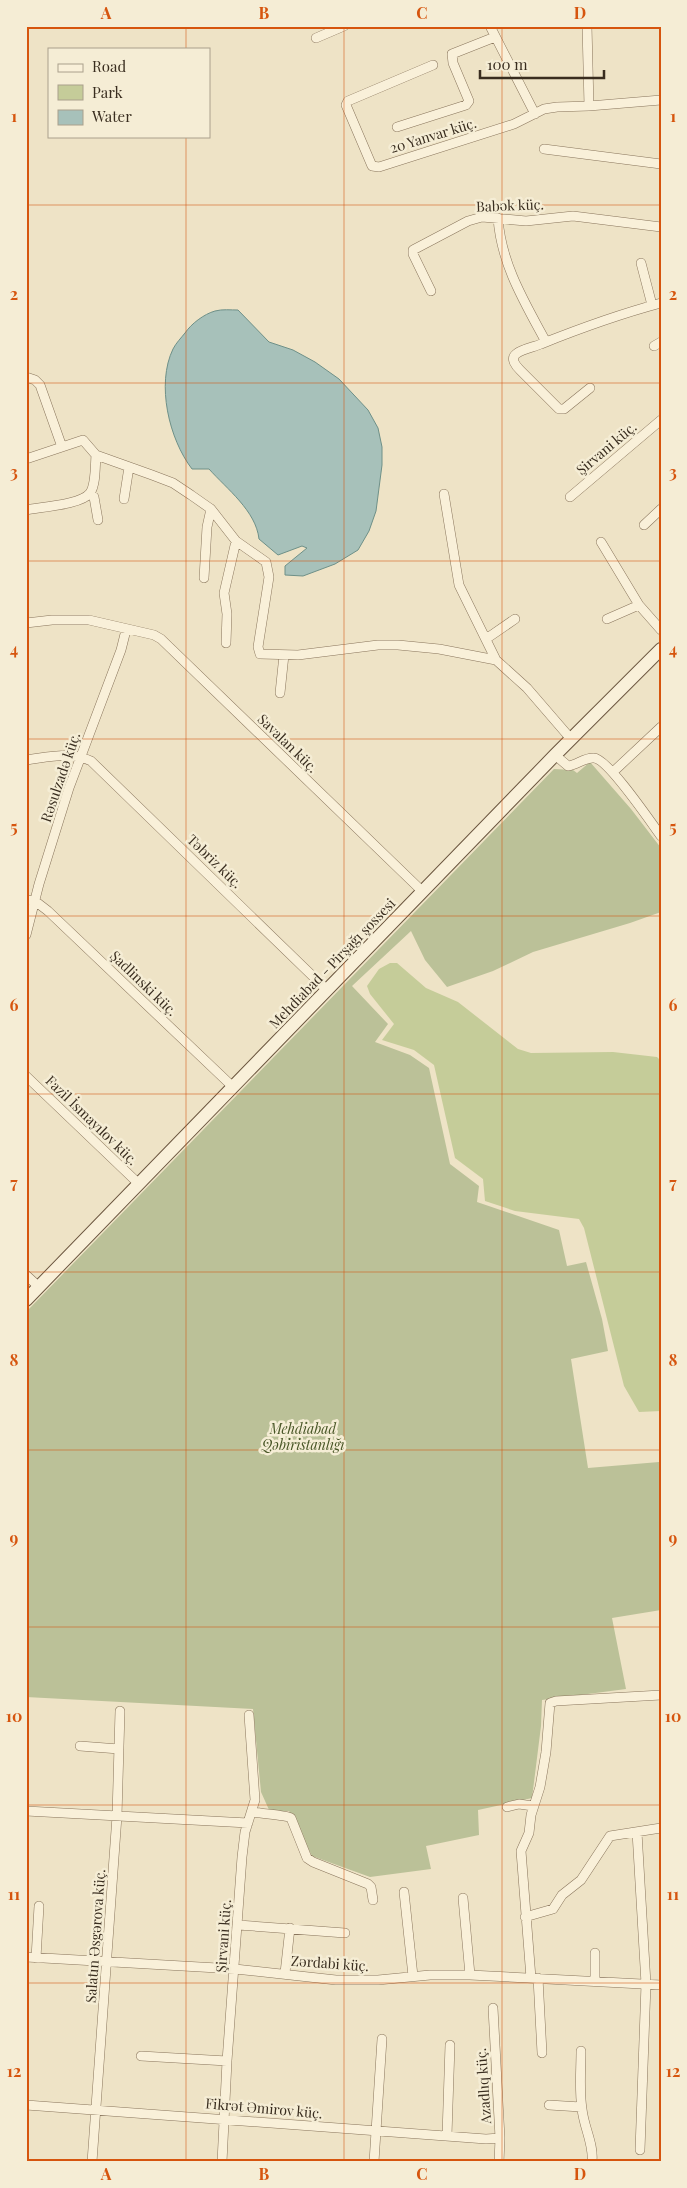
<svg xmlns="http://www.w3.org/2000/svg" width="687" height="2188" font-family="'Playfair Display',serif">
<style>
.green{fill:#c5cc99}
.cemetery{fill:#bbc198}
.water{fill:#a7c1ba;stroke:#6e9088}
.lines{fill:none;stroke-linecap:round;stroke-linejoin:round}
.minor-casing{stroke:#89755c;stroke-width:10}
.secondary-casing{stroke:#6b563f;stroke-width:14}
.minor{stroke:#f9f0d9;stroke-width:9}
.secondary{stroke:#f9f0d9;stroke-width:12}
.grid{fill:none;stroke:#d6550e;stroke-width:1;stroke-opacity:0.55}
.labels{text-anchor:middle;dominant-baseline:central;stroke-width:5;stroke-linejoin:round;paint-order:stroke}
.street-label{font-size:14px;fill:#392d1f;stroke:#f5edd5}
.park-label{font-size:14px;font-style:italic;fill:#485626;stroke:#f5edd5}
.neatline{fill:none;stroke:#d6550e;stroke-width:2}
.grid-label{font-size:16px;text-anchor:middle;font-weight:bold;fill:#d6550e}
</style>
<rect width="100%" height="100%" fill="#eee3c6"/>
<path class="green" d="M390 963H397L426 988 458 1002 518 1049 531 1053 613 1052 657 1057 661 1061V1411L639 1412 624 1386 584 1228 579 1219 515 1211 485 1201 483 1179 455 1158 434 1065 414 1050 382 1040 394 1024 370 994 367 986 379 969Z"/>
<path class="cemetery" d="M590 762 631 809 661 848V912L630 923 533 952 493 971 447 987 425 960 411 931 352 986 388 1024 375 1042 410 1055 429 1068 450 1164 479 1186 477 1202 559 1230 567 1266 586 1262 602 1319 608 1351 571 1359 588 1468 659 1462 661 1471V1610L612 1618 626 1689 542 1700 541 1726 532 1798 478 1810 479 1835 426 1846 431 1869 370 1877 312 1856 289 1811 270 1812 261 1792 253 1709 26 1697V1312L554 769 573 770 577 773Z"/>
<path class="water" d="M238 310 269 342 293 350 315 362 339 379 368 410 378 428 382 447V465L376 511 369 531 358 550 335 564 303 576 285 575V566L307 548 302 546 278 555 259 539C256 511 227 489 209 469H192C169 439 156 384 173 349 176 343 181 338 185 333 191 324 204 314 215 311 222 309 231 310 238 310Z"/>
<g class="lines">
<g class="minor-casing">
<path id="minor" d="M490 26 535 114
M587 26 589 106
M316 38 344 26
M433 65 348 101 346 105 372 166 379 167 514 124 544 109 557 107 589 106 661 100
M397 127 466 105 469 101 453 63 452 54 495 37
M544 149 661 164
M498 218C501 264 525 303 546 342
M641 263 652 305
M431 291 413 254V250L468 221 482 217 526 221 573 216 661 227
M654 346 661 342
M26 377 35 380 40 385 62 447
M590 388 564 409H559L520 370C516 366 510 359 516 354 522 349 534 347 541 344 581 328 620 314 661 303
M26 459 83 440 96 455 152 475 173 483 191 495 211 509 236 541 266 562 269 577 258 647 260 654 298 655 378 645H398L439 649 496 660 527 688 571 739
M90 493 94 497 98 520
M444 494 459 585 496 660
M570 497 661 420
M124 499 129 467
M26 510C40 507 81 505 90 493 96 485 95 466 96 455
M644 525 661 509
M601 542 639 605 661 630
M204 578 207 527 211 509
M607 619 639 605
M26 623 52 620H89L154 635 161 639 422 891
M486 639 515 619
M226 643 227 614 224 593 236 541
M280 693 284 655
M555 755 568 766C577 765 585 757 594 758 608 759 650 821 661 836
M26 760C49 757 70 751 91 761L327 990
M613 772 661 727
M26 900 35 901 48 911 233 1087
M26 935 39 884 69 788 121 650 126 630
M26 1076 139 1184
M26 1275 39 1287
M80 1746 119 1749
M507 1807 519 1804 533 1806
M26 1811 248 1823
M253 1812C262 1814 286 1815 291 1818L307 1858 313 1862 368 1884 371 1887 373 1900
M637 1832 646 1984 640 2150
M404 1892 413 1976
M463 1898 470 1975
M525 1917 553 1909 562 1895 581 1880 610 1836 661 1828
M238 1925 345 1933
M26 1957 235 1969 336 1980H378L430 1975H470L661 1985
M36 1958 39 1906
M285 1973 290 1928
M531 1978 521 1851 529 1833 531 1815 540 1787 546 1752 550 1703 556 1701 661 1695
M538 1978 542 2053
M595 1981V1953
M493 2008 500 2138 499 2162
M581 2051C581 2070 579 2090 582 2109 584 2128 594 2144 592 2162
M141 2056 227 2061
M26 2105 486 2139 500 2138
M549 2105 581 2107
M447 2135 450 2045
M92 2162 117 1816 120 1711
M222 2162 227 2061 242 1857 245 1832 255 1800 249 1715
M374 2162 382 2039"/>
</g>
<g class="secondary-casing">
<path id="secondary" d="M26 1300 555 755 661 649"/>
</g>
<use href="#minor" class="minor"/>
<use href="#secondary" class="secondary"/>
</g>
<path class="grid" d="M186 26V49M344 26V2162M502 26V2162M186 136V2162M26 205H661M26 383H661M26 561H661M26 739H661M26 916H661M26 1094H661M26 1272H661M26 1450H661M26 1627H661M26 1805H661M26 1983H661"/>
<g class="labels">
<g class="street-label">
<text transform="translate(433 135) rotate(-17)">20 Yanvar küç.</text>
<text transform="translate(510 205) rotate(-2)">Babək küç.</text>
<text transform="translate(606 448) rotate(-40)">Şirvani küç.</text>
<text transform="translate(288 743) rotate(44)">Savalan küç.</text>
<text transform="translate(60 777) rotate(-71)">Rəsulzadə küç.</text>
<text transform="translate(215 861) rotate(44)">Təbriz küç.</text>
<text transform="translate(332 963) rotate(-46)">Mehdiabad - Pirşağı şossesi</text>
<text transform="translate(144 983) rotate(44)">Şadlinski küç.</text>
<text transform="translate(92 1120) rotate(44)">Fazil İsmayılov küç.</text>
<text transform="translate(95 1936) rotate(-86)">Salatın Əsgərova küç.</text>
<text transform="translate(223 1936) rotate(-86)">Şirvani küç.</text>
<text transform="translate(330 1963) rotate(4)">Zərdabi küç.</text>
<text transform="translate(483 2086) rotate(-94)">Azadlıq küç.</text>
<text transform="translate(264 2108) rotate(5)">Fikrət Əmirov küç.</text>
</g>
<g class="park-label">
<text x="303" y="1428">Mehdiabad<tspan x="303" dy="16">Qəbiristanlığı</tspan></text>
</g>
</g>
<rect width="687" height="2188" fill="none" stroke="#f5edd5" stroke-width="55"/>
<rect x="48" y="48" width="162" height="90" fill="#f5edd5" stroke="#aaa08c"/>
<rect x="58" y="64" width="25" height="8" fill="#f9f0d9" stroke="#aaa08c"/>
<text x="92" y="72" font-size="15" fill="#392d1f">Road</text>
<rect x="58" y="85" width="25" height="15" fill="#c5cc99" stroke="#aaa08c"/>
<text x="92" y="98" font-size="15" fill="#392d1f">Park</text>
<rect x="58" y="110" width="25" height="15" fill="#a7c1ba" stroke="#aaa08c"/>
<text x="92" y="122" font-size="15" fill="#392d1f">Water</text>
<path d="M480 70v8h124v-8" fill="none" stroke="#392d1f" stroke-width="2.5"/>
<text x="487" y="70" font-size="15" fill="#392d1f" stroke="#f5edd5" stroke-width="4" paint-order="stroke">100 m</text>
<rect x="28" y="28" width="632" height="2132" class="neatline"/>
<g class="grid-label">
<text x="106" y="19">A</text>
<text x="264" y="19">B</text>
<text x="422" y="19">C</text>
<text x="580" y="19">D</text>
<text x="14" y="122">1</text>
<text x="673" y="122">1</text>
<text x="14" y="300">2</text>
<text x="673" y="300">2</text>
<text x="14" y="478">3</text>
<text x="673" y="478">3</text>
<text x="14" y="655">4</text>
<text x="673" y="655">4</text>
<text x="14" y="833">5</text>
<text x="673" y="833">5</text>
<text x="14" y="1011">6</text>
<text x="673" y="1011">6</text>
<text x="14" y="1189">7</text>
<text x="673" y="1189">7</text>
<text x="14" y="1366">8</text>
<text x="673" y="1366">8</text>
<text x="14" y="1544">9</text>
<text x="673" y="1544">9</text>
<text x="14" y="1722">10</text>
<text x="673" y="1722">10</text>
<text x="14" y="1900">11</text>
<text x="673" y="1900">11</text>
<text x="14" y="2077">12</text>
<text x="673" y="2077">12</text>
<text x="106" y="2180">A</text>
<text x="264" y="2180">B</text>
<text x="422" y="2180">C</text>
<text x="580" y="2180">D</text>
</g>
</svg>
